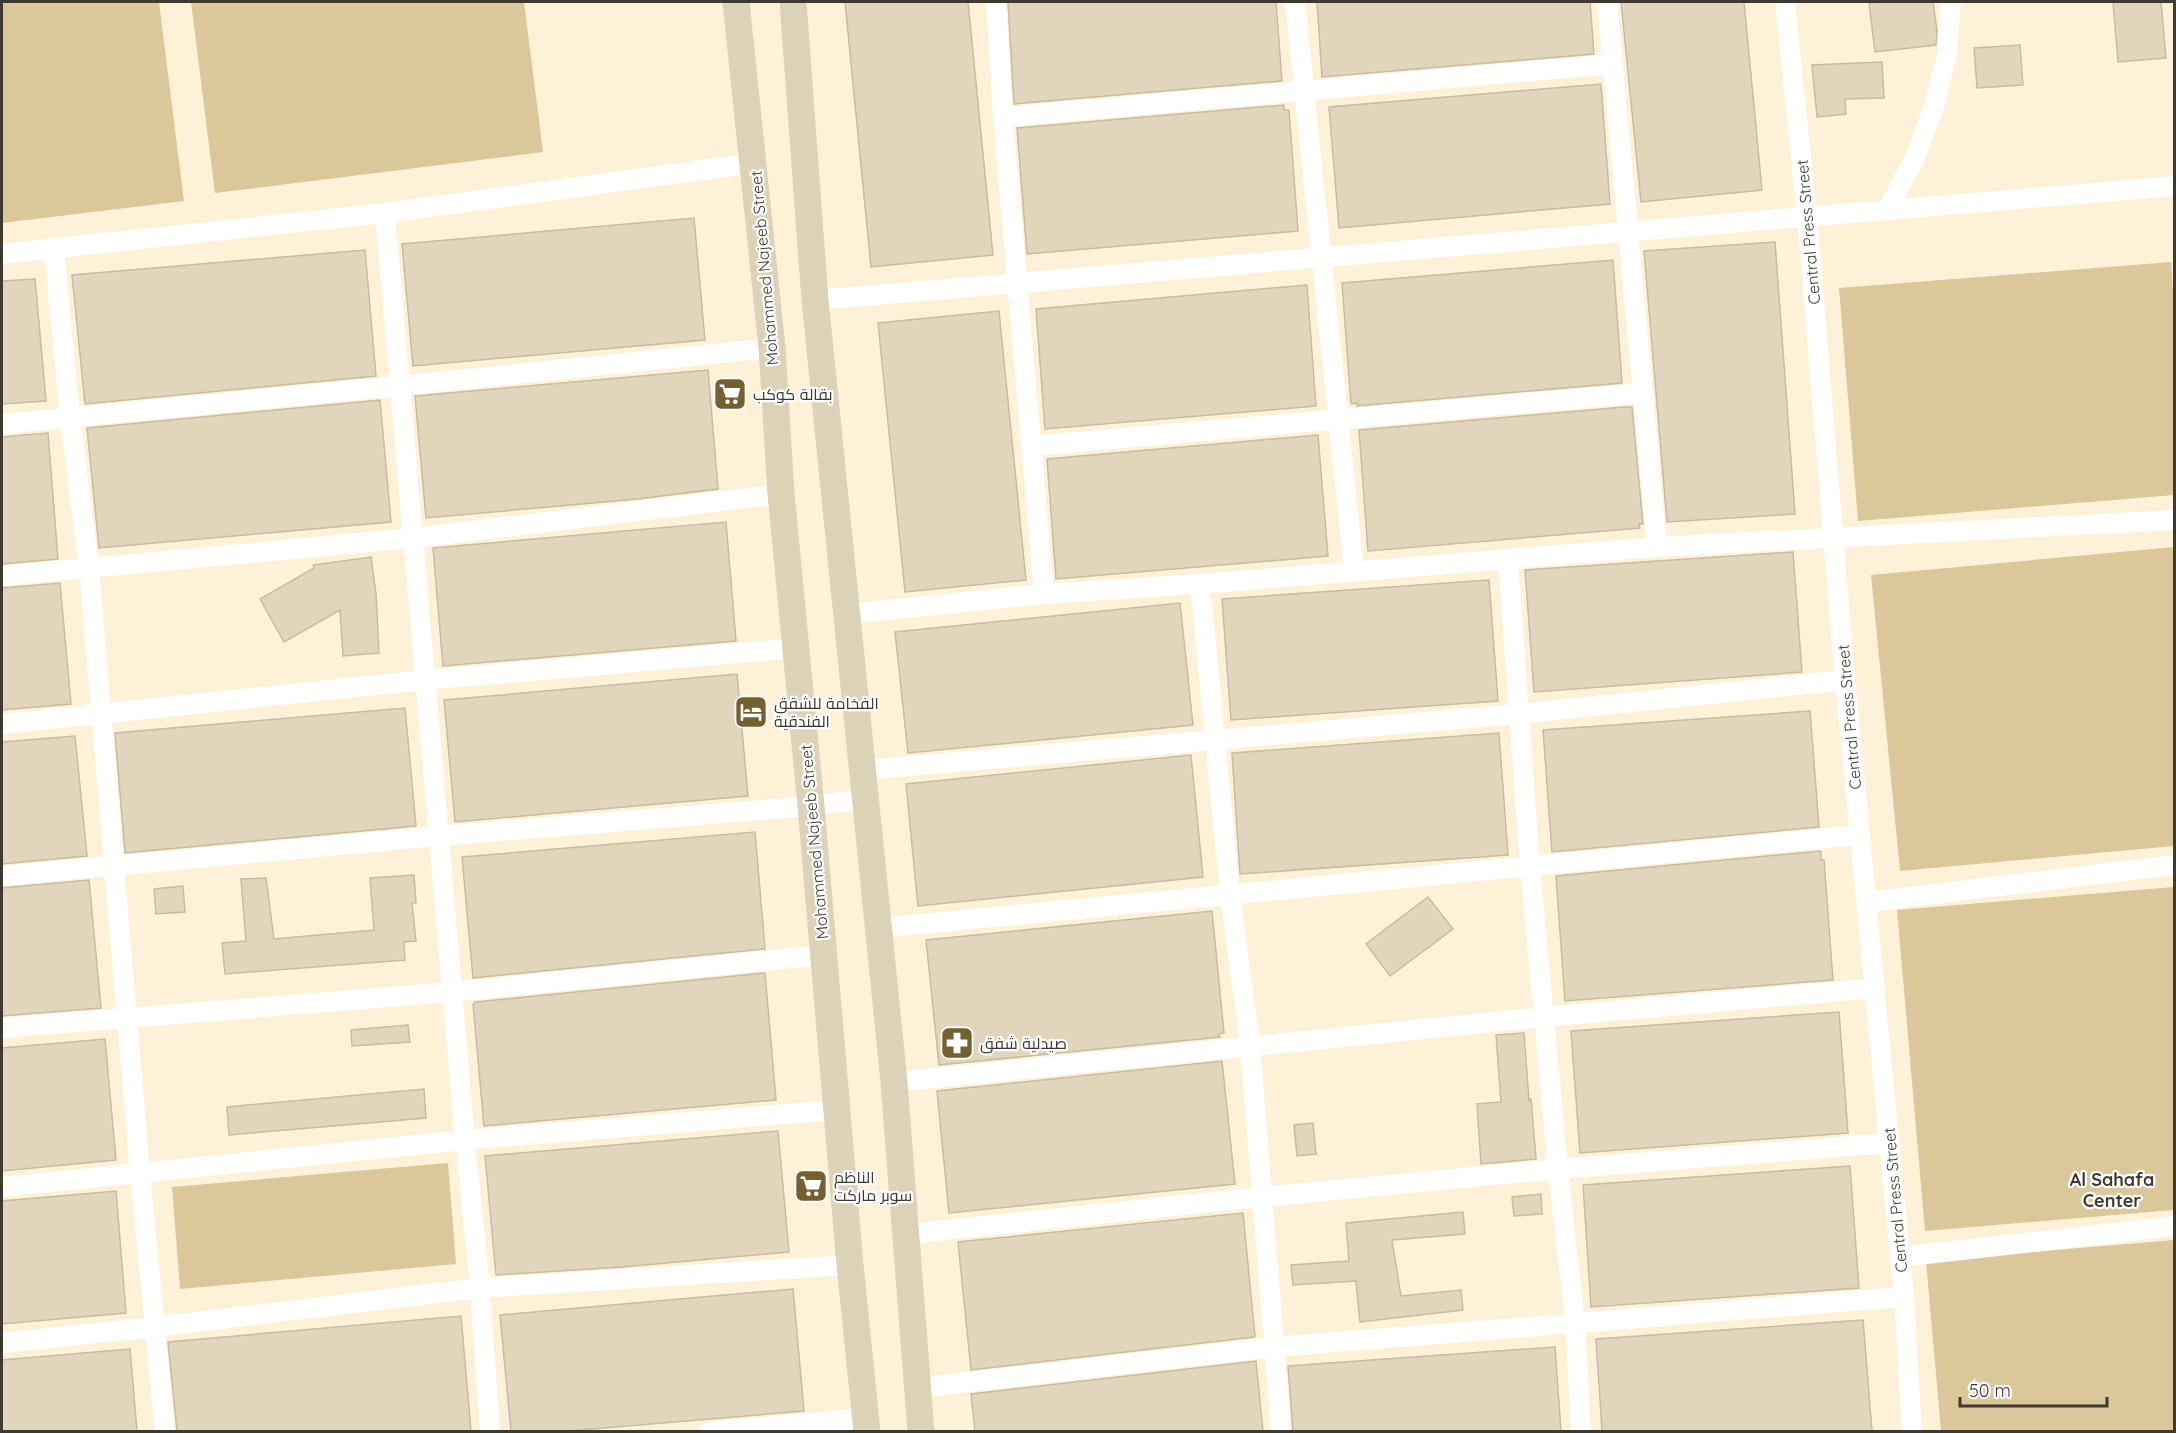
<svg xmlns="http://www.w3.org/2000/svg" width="2176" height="1433" font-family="Quicksand,Cairo,sans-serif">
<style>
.green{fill:#dac79a}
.building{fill:#e1d6bc;stroke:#c7bca3;stroke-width:1.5}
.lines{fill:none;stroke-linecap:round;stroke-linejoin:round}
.street{stroke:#fff;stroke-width:20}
.secondary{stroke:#dcd2b8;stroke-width:27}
.labels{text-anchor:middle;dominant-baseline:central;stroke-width:4.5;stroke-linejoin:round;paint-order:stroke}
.street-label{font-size:16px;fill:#3e3a2f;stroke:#fff}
.poi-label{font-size:16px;fill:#3e3a2f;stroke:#fff;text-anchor:start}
.neighbourhood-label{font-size:18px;font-weight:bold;fill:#3e3a2f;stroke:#fff}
</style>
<rect width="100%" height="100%" fill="#fdf2d7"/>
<path class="green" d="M2 2H159L184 201 2 223Z
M191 2H524L543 152 215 193Z
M2171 262 2174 305V495L1858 521 1839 288Z
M2174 547V846L1900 871 1871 575Z
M2174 887V1210L1925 1231 1897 910Z
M448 1163 456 1264 180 1289 172 1187Z
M2174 1240V1431H1941L1926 1261Z"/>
<path class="building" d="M845 2H968L993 255 871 267Z
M1008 2H1276L1282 81 1014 104Z
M1317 2H1590L1594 54 1322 77Z
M1621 2H1744L1762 190 1641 202Z
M1882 2H1933L1937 31 1936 45 1875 52 1869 3Z
M2113 2H2161L2166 58 2118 62Z
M2020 45 2023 85 1977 88 1974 48Z
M1882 62 1884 98 1845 99 1846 114 1817 117 1812 65Z
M1601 84 1610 204 1339 228 1329 107Z
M1284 105V110H1289L1298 231 1027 254 1017 128Z
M694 218 705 340 413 366 402 244Z
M1775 242 1795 514 1667 522 1644 251Z
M365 250 376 376 85 404 72 275Z
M1613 260 1622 383 1357 406V403L1351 404 1342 283Z
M35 279 46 401 2 404V281Z
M1307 285 1316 406 1045 429 1036 309Z
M999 311 1026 580 905 592 878 323Z
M708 370 718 489 637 499 426 518 415 396Z
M380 400 391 522 99 548 87 428Z
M1624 407H1632L1643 524H1639L1640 528 1368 551 1359 430Z
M48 433 58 559 2 564V437Z
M1318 435 1328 556 1056 579 1047 459Z
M726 522 736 641 443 666 433 548Z
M1793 552 1802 672 1534 692 1525 570Z
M371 557 376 594 379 653 343 656 340 610 284 642 260 599 314 568 313 565Z
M1489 580 1498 701 1231 720 1222 599Z
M60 583 71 704 2 710V588Z
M1180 603 1193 725 908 753 895 632Z
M737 674 748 796 455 822 444 700Z
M405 708 416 826 125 853 115 733Z
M1810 711 1819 827 1552 852 1543 730Z
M1499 733 1508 855 1240 874 1232 753Z
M75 736 87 856 2 864V742Z
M1191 755 1203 877 918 906 906 784Z
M755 832 765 949 473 978 462 857Z
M1821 851V860H1824L1833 980 1565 1001 1556 876Z
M414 875 416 903H412L416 941 404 942 405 960 225 974 222 943 246 941 241 879 266 878 274 939 374 930 370 878Z
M89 880 101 1008 2 1016V888Z
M183 886 185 912 156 914 154 889Z
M1428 897 1453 929 1390 976 1366 944Z
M1212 911 1224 1033 1219 1034 1220 1037 939 1065 926 940Z
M765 973 776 1100 484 1126 473 1004 475 1002Z
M1839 1012 1848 1133 1580 1153 1571 1031Z
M408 1025 410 1042 352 1046 351 1030Z
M1524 1033 1529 1100 1531 1099 1536 1159 1481 1164 1477 1104 1501 1102 1496 1035Z
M105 1039 116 1160 2 1171V1048Z
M1222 1061 1235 1184 949 1213 937 1091Z
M424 1089 426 1118 229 1135 227 1107Z
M1313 1123 1316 1154 1297 1156 1294 1125Z
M778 1131 789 1252 622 1267 496 1275 485 1156Z
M1850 1166 1859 1288 1591 1307 1583 1185Z
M116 1191 126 1313 2 1324V1201Z
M1541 1194 1542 1214 1514 1216 1512 1197Z
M1463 1212 1465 1234 1392 1240 1401 1296 1461 1290 1463 1310 1360 1322 1356 1281 1293 1285 1291 1265 1349 1261 1346 1223Z
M1243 1213 1255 1336 1254 1337 971 1370 958 1242Z
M793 1289 804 1411 568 1431H511L500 1315Z
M461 1316 471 1431H177L168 1342Z
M1863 1320 1872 1431H1602L1596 1339Z
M1555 1347 1561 1431H1293L1288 1366Z
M130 1349 137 1431H2V1360Z
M1256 1361 1263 1431H975L971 1394Z"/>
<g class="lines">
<path class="street" d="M996 2 1003 117 1044 594
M1295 2 1354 571
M1607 2 1657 547
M1785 2 1807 216 1845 680 1904 1297 1912 1432
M1003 117 1613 64
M1887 210 1914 160 1935 104 1947 54 1951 2
M385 213 465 1140 480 1288 490 1432
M54 248 70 417 89 568 140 1173 165 1432
M2 254 385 213 754 163
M815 300 2174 186
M2 424 399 386 772 348
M1032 446 1642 393
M1508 559 1530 868 1558 1169 1575 1322 1581 1432
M2 576 413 538 781 494
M1200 584 1230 894 1250 1045 1281 1432
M846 614 1044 594 1200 584 1657 547 2174 520
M2 724 425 680 797 648
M862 770 1519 714 1845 680
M2 876 438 836 811 806 864 799
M1868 902 2174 865
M878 928 1859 835
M2 1028 452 992 823 955
M894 1082 1544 1017 1876 988
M2 1187 465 1140 836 1110
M907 1234 1261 1197 1558 1169 1889 1143
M1900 1257 2174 1226
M2 1343 154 1327 480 1288 850 1265
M917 1388 1274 1347 1904 1297
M709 1432 866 1418"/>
<path class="secondary" d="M736 2 772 348 781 494 811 806 850 1265 867 1432
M793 2 815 300 894 1082 921 1432"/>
</g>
<defs>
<g id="supermarket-square" transform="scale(1.725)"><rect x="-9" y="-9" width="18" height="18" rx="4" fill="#756130" stroke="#fff"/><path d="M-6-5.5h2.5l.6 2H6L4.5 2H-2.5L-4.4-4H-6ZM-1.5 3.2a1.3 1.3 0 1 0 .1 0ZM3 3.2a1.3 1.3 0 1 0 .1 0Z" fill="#fff"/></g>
<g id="hotel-square" transform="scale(1.725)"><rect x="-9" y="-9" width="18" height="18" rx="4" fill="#756130" stroke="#fff"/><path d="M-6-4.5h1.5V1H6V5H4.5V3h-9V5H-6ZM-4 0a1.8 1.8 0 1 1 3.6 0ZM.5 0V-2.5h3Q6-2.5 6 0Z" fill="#fff"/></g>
<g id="pharmacy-square" transform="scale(1.725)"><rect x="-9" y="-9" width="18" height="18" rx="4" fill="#756130" stroke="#fff"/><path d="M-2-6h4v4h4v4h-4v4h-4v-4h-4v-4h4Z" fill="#fff"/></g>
</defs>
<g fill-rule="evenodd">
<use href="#supermarket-square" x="730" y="394"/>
<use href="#hotel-square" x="751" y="712"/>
<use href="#pharmacy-square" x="957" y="1043"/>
<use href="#supermarket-square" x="811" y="1186"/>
</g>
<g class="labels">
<g class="street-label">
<text transform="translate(1808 232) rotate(-95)">Central Press Street</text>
<text transform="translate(764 268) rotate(-95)">Mohammed Najeeb Street</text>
<text transform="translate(1849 717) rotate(-95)">Central Press Street</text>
<text transform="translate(814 842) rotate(-95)">Mohammed Najeeb Street</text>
<text transform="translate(1895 1200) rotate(-95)">Central Press Street</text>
</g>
<g class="poi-label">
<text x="753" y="394">بقالة كوكب</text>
<text x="774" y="703">الفخامة للشقق<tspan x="774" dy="18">الفندقية</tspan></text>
<text x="980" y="1043">صيدلية شفق</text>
<text x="834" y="1177">الناظم<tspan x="834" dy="18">سوبر ماركت</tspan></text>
</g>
<g class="neighbourhood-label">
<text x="2112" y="1179">Al Sahafa<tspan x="2112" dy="21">Center</tspan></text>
</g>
</g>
<rect width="2176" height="1433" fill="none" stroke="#3e3a2f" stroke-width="6"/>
<path d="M1960 1397v9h147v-9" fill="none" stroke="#3e3a2f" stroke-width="3"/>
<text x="1969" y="1397" font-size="18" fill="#3e3a2f" stroke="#ffffff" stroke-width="4.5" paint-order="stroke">50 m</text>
</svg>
